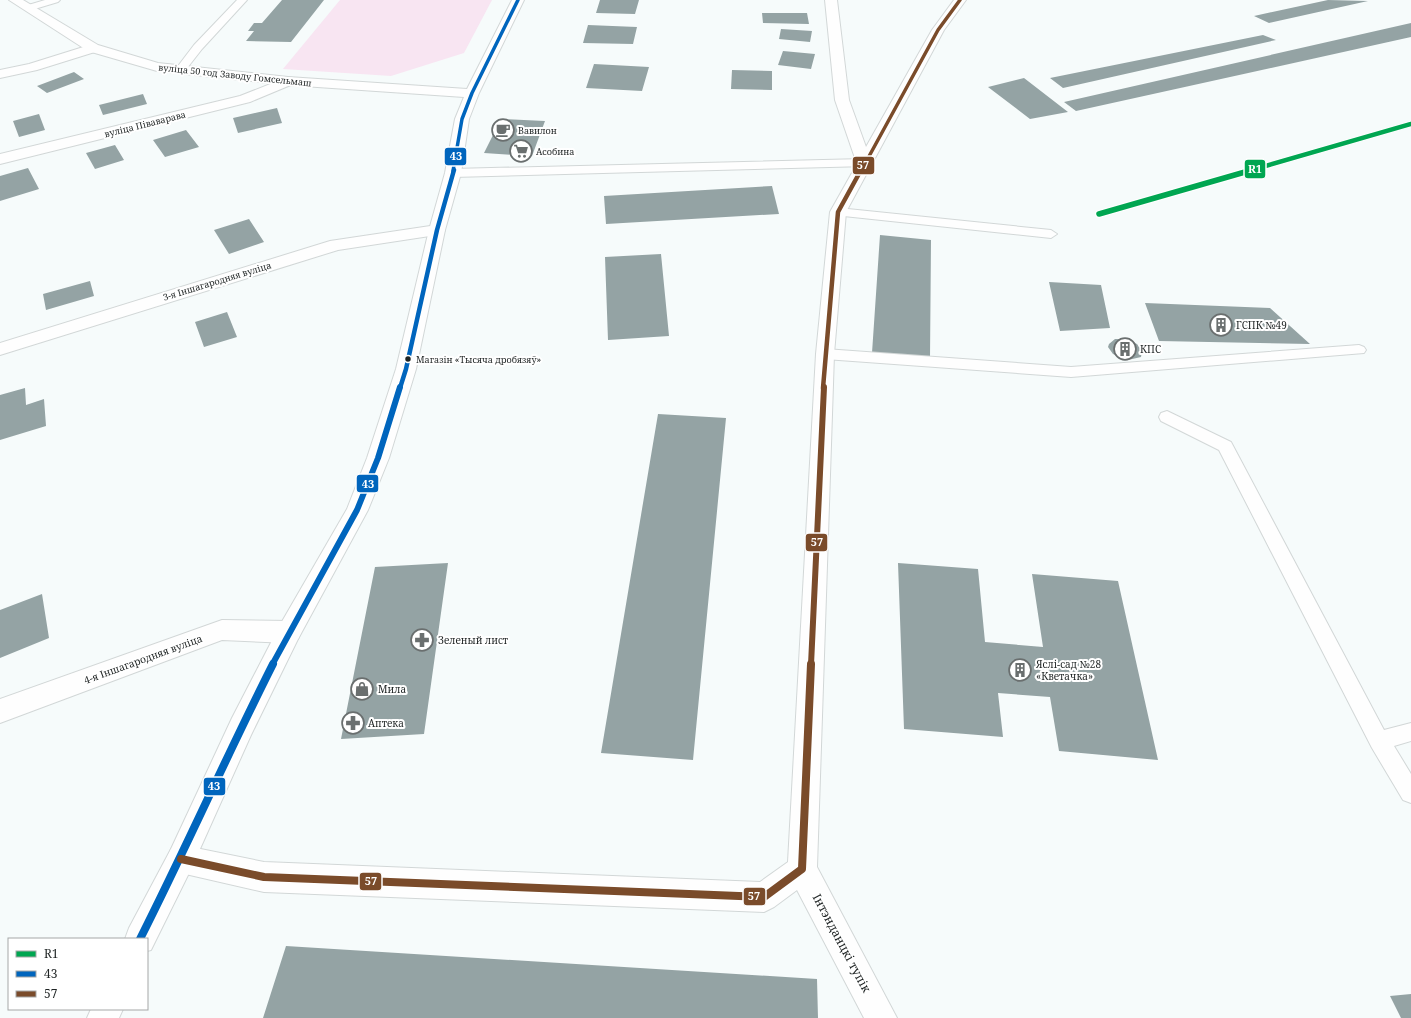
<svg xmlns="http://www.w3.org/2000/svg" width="1411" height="1018" font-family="'Noto Serif',serif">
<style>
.green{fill:#f8e5f2}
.building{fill:#94a3a4}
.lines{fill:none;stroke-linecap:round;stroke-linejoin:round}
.lane-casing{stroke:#d2d7d7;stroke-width:2}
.street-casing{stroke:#d2d7d7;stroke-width:2}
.secondary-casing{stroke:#d2d7d7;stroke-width:2}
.lane{fill:#fefefe;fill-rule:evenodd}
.street{fill:#fefefe;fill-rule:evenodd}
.secondary{fill:#fefefe;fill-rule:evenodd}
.bus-1-far3-casing{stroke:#fff;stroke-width:5.5}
.bus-1-far2-casing{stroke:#fff;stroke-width:7}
.bus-1-far1-casing{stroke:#fff;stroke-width:9}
.bus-1-casing{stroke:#fff;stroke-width:10}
.bus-2-far3-casing{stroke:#fff;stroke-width:5.5}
.bus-2-far2-casing{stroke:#fff;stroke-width:7}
.bus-2-far1-casing{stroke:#fff;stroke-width:9}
.bus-2-casing{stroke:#fff;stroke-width:10}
.bus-1-far3{stroke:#0065bd;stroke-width:3.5}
.bus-1-far2{stroke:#0065bd;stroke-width:4.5}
.bus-1-far1{stroke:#0065bd;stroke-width:6}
.bus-1{stroke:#0065bd;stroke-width:8}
.bus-2-far3{stroke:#7a4b2a;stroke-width:3.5}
.bus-2-far2{stroke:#7a4b2a;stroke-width:4.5}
.bus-2-far1{stroke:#7a4b2a;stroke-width:6}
.bus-2{stroke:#7a4b2a;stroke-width:8}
.rail-1-far1-casing{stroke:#fff;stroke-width:6}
.rail-1-casing{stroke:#fff;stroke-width:8}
.rail-1-far1{stroke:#00a651;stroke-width:4.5}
.rail-1{stroke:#00a651;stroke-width:5.5}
.bus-dot{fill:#1f2424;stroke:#fff;stroke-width:1.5}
.labels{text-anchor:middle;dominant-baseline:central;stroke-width:4;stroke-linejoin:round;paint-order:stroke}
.far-street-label{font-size:9px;fill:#1f2424;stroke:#fff}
.far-poi-label{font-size:9px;fill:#1f2424;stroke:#fff;text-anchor:start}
.bus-label{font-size:9px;fill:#1f2424;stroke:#fff;text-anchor:start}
.poi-label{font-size:10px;fill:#1f2424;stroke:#fff;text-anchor:start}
.street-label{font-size:10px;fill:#1f2424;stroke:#fff}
.near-street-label{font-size:12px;fill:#1f2424;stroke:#fff}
.line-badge{stroke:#fff;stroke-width:1.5}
.badge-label{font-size:11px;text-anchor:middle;font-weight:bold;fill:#fff}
</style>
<rect width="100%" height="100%" fill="#f6fbfb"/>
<path class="green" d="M340 0H492L464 53 391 76 283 69Z"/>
<path class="building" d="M282 0H324L291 42 246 41 254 31H248L254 23H262Z
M600 0H639L635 14 596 13Z
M1328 0 1368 1 1269 23 1254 16Z
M762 13H807L809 24 763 23Z
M1411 23V37L1076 111 1064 102Z
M588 25 637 27 633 44 583 43Z
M781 29 812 31 810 42 779 39Z
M1263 35 1276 40 1063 88 1050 78Z
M783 51 815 54 811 69 778 65Z
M594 64 649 67 642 91 586 88Z
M732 70 772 71V90L731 89Z
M74 72 84 79 47 93 37 86Z
M1024 78 1068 112 1030 119 988 87Z
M143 94 147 104 103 115 99 105Z
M277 108 282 123 238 133 233 118Z
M39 114 45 130 19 137 13 121Z
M501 119 545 121 532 156 484 153Z
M186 130 199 147 165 157 153 140Z
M115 145 124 160 95 169 86 153Z
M28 168 39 189 0 201V176Z
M772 186 779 214 606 224 604 196Z
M249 219 264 242 229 254 214 230Z
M880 235 931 240 930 359 872 353Z
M661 254 669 336 608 340 605 257Z
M90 281 94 296 46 310 43 294Z
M1049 282 1101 285 1110 328 1060 331Z
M1145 303 1270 308 1310 344 1159 341Z
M227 312 237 337 204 347 195 322Z
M1115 339H1126L1137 344 1142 351 1141 357 1128 360 1113 354 1108 347 1109 344Z
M25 388 26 405 44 399 46 426 0 440V395Z
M658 414 726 418 693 760 601 753Z
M448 563 424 734 341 739 375 567Z
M898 563 978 569 985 642 1043 647 1032 574 1118 581 1158 760 1059 751 1050 697 998 693 1003 737 904 729Z
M42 594 49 638 0 658V610Z
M286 946 817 979 818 1018H263Z
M1411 994V1018H1401L1390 996Z"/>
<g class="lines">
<g class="lane-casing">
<path id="lane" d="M45 0H60L58 2 28 11 23 8 25 6Z
M237 0H247L202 49 184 72H176L175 70 194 45Z
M864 159 868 160 870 163 868 166 453 177 447 173 453 169Z
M838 208 1051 230 1057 234 1051 238 834 215 832 212 834 209Z
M1359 345 1364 347 1366 350 1364 353 1071 377 825 359 820 357 818 354 820 351 825 349 1071 367Z
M1167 411 1231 442 1384 730 1411 723V741L1394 746 1411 774V803L1403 800 1372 748 1219 450 1161 421 1159 417 1161 413Z"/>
</g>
<g class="street-casing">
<path id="street" d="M825 0H837L849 100 866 147 932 30 954 0H966L944 30 846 212 834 354 817 867 897 1018H864L797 890 774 907 764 912 264 892 181 873 171 869 167 859 171 849 181 845 264 862 760 882 788 862 816 354 830 212 857 164 835 100Z
M93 44 100 48 98 51 37 70 0 78V70L29 64Z
M288 77 293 78 295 81 293 84 250 102 0 164V154L240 96Z
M437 225 443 226 445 230 443 234 338 250 0 355V343L330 241Z
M222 620 289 621 298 625 301 632 298 639 289 643 222 640 0 723V699Z"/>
</g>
<g class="secondary-casing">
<path id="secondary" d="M9 0H23L98 45 158 63 288 77 467 89 512 0H524L479 93 469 119 461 173 445 230 416 369 389 458 368 510 298 639 251 735 191 869 151 950 147 951V939H125L129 928 171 849 232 718 280 625 347 509 367 458 396 369 429 230 445 173 455 119 464 97 288 85 157 71 88 51Z
M91 1009H123L119 1018H87Z"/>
</g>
<use href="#lane" class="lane"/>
<use href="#street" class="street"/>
<use href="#secondary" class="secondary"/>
<g class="bus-1-far3-casing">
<path id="bus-1-far3" d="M453 171 462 119 472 93 518 0"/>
</g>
<g class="bus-1-far2-casing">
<path id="bus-1-far2" d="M400 388 406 369 437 230 454 170"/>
</g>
<g class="bus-1-far1-casing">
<path id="bus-1-far1" d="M272 665 357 510 378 458 400 387"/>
</g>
<g class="bus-1-casing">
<path id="bus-1" d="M140 939C186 848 227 755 273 664"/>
</g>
<g class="bus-2-far3-casing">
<path id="bus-2-far3" d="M861 171 938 30 960 0"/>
</g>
<g class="bus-2-far2-casing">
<path id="bus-2-far2" d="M823 388 838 212 861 170"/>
</g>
<g class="bus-2-far1-casing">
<path id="bus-2-far1" d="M811 665 824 387"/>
</g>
<g class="bus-2-casing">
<path id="bus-2" d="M181 859 264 877 764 897 802 869 811 664"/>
</g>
<use href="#bus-1-far3" class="bus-1-far3"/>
<use href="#bus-1-far2" class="bus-1-far2"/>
<use href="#bus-1-far1" class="bus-1-far1"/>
<use href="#bus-1" class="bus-1"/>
<use href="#bus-2-far3" class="bus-2-far3"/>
<use href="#bus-2-far2" class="bus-2-far2"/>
<use href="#bus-2-far1" class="bus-2-far1"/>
<use href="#bus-2" class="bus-2"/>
<g class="rail-1-far1-casing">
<path id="rail-1-far1" d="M1248 171 1411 124"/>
</g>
<g class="rail-1-casing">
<path id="rail-1" d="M1099 214 1252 170"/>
</g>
<use href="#rail-1-far1" class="rail-1-far1"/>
<use href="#rail-1" class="rail-1"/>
</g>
<defs>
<g id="cafe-ring" transform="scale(1.15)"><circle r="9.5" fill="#fff" stroke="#6a6f6f" stroke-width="1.5"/><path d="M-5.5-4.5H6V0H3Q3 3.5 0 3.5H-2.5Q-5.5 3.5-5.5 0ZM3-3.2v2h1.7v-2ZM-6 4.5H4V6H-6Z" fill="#6a6f6f"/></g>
<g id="supermarket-ring" transform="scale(1.15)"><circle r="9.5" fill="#fff" stroke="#6a6f6f" stroke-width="1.5"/><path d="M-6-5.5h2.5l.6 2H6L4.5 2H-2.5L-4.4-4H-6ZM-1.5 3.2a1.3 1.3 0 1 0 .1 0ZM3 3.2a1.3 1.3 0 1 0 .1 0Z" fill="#6a6f6f"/></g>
<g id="building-ring" transform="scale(1.15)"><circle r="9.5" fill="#fff" stroke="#6a6f6f" stroke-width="1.5"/><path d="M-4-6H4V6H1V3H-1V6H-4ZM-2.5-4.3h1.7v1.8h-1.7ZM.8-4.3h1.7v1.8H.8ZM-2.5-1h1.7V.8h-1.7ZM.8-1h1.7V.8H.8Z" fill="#6a6f6f"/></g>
<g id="pharmacy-ring" transform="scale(1.15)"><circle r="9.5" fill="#fff" stroke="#6a6f6f" stroke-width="1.5"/><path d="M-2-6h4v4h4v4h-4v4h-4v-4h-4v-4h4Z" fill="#6a6f6f"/></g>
<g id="shop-ring" transform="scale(1.15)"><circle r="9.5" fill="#fff" stroke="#6a6f6f" stroke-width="1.5"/><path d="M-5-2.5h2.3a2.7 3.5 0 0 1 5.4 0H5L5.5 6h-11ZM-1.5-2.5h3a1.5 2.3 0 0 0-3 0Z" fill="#6a6f6f"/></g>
</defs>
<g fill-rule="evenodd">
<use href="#cafe-ring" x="503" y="130"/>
<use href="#supermarket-ring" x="521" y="151"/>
<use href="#building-ring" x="1221" y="325"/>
<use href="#building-ring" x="1125" y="349"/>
<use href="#pharmacy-ring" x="422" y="640"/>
<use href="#building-ring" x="1020" y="670"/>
<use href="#shop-ring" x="362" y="689"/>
<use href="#pharmacy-ring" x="353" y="723"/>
</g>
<circle class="bus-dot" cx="408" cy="359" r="3.5"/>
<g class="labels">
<g class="far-street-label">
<text transform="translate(235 75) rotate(6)">вуліца 50 год Заводу Гомсельмаш</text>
<text transform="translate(145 124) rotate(-14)">вуліца Піваварава</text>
<text transform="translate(217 281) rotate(-17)">3-я Іншагародняя вуліца</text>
</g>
<g class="far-poi-label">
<text x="518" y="130">Вавилон</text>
<text x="536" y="151">Асобина</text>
</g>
<g class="bus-label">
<text x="416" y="359">Магазін «Тысяча дробязяў»</text>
</g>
<g class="poi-label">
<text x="1236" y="325">ГСПК №49</text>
<text x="1140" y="349">КПС</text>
<text x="438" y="640">Зеленый лист</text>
<text x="1036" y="664">Яслі-сад №28<tspan x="1036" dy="12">«Кветачка»</tspan></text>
<text x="378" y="689">Мила</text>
<text x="368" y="723">Аптека</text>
</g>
<g class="street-label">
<text transform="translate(143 659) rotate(-20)">4-я Іншагародняя вуліца</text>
</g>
<g class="near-street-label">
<text transform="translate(842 943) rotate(62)">Інтэнданцкі тупік</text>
</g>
</g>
<g class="line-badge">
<rect x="444" y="147" width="23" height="19" rx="4" fill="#0065bd"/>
<rect x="852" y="156" width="23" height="19" rx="4" fill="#7a4b2a"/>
<rect x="1244" y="159" width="22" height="20" rx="4" fill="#00a651"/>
<rect x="356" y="474" width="23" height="19" rx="4" fill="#0065bd"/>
<rect x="805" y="533" width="23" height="19" rx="4" fill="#7a4b2a"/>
<rect x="203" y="777" width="23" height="19" rx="4" fill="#0065bd"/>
<rect x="359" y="872" width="23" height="19" rx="4" fill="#7a4b2a"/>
<rect x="743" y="887" width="23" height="19" rx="4" fill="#7a4b2a"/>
</g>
<g class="badge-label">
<text x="456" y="160">43</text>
<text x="863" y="169">57</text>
<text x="1255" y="173">R1</text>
<text x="368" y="488">43</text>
<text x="817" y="546">57</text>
<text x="214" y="790">43</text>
<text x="371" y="885">57</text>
<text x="754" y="900">57</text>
</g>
<rect x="8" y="938" width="140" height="72" fill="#ffffff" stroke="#a5a7a7"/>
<rect x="16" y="951" width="20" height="6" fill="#00a651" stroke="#a5a7a7"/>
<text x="44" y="958" font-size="12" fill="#1f2424">R1</text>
<rect x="16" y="971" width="20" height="6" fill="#0065bd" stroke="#a5a7a7"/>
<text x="44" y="978" font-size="12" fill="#1f2424">43</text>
<rect x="16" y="991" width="20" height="6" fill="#7a4b2a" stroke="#a5a7a7"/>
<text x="44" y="998" font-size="12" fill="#1f2424">57</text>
</svg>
